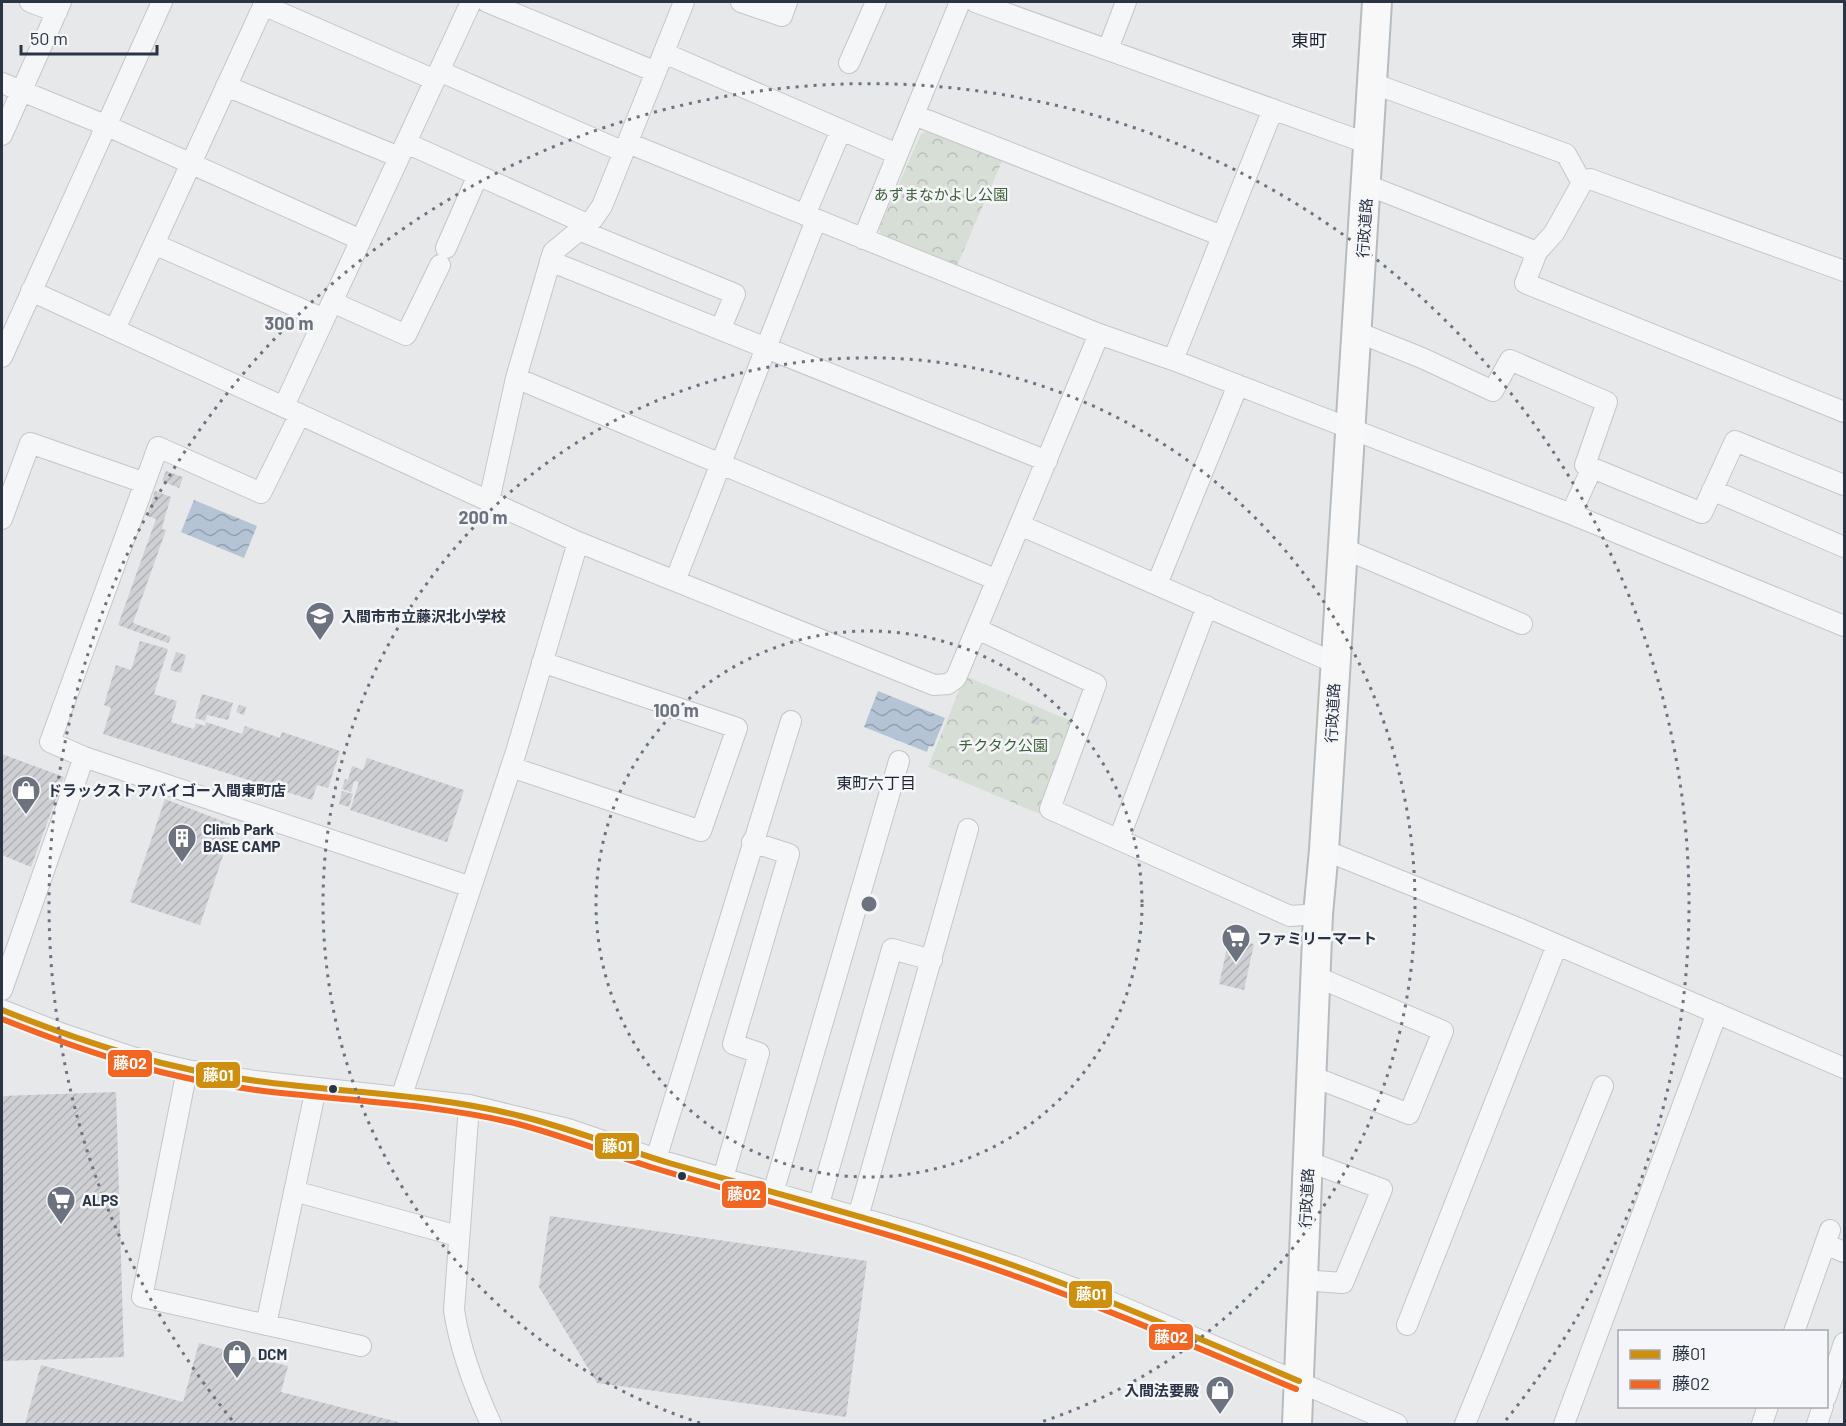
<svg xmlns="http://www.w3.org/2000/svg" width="1846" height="1426" font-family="Barlow,'Noto Sans JP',sans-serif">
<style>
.park{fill:url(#park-crowns)}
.water{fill:url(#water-waves)}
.building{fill:url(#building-hatch)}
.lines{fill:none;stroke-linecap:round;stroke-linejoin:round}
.minor-casing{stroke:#c4c6c8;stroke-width:22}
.highway-casing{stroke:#b8bbbf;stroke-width:32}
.minor{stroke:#f5f6f7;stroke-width:20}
.highway{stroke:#f8f8f8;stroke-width:28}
.bus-1-casing{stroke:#f4f6f9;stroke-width:10}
.bus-2-casing{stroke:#f4f6f9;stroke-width:10}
.bus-1{stroke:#ce8f0e;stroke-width:6}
.bus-2{stroke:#f26522;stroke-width:6}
.ring{fill:none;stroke:#6c737f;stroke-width:3;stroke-dasharray:3 6}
.bus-dot{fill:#2b3445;stroke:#f4f6f9;stroke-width:2}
.labels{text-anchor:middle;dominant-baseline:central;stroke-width:5;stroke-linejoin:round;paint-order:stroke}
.park-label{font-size:15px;fill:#3f6138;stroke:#f4f6f9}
.street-label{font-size:15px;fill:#2b3445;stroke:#f4f6f9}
.poi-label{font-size:15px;font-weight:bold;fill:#2b3445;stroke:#f4f6f9;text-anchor:start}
.neighbourhood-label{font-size:16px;fill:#1d2536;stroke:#f4f6f9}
.quarter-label{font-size:18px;fill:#1d2536;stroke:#f4f6f9}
.centre{fill:#6c737f;stroke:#f4f6f9;stroke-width:3}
.ring-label{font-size:18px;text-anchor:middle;font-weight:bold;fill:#6c737f;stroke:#f4f6f9;stroke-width:5;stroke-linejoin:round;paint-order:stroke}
.line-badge{stroke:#f4f6f9;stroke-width:2}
.badge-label{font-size:16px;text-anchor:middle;font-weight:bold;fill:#fff}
</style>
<defs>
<pattern id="park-crowns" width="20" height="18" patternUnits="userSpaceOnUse" patternTransform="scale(1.5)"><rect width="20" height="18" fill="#d6ded6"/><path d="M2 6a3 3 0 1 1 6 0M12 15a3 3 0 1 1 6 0" fill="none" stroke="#b8bfb9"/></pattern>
<pattern id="water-waves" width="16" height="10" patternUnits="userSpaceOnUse" patternTransform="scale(1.5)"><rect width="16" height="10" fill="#b4c4d5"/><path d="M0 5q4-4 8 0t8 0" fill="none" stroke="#93a0af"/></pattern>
<pattern id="building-hatch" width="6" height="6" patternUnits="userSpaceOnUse" patternTransform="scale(1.5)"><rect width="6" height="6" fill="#ced0d3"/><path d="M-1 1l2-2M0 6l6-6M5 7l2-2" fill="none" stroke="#b1b3b6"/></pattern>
</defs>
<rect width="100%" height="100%" fill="#e6e8ea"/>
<path class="park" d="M929 129 1003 159 956 268 884 239 879 229 921 134Z
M965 676 1078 724 1040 814 928 767Z"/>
<path class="water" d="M194 500 257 526 244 558 181 532Z
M878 691 945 718 933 747 929 746 927 752 864 727Z"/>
<path class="building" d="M166 471 183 477 179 488 162 481Z
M155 491 171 497 164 520 162 529 166 530 133 623 171 637 168 643 118 625 156 519 147 516Z
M140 641 168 649 154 694 177 701 171 722 194 729 196 723 205 726 206 722 242 734 245 726 280 738 282 732 340 751 328 788 317 785 312 800 103 734 111 708 104 705 116 665 131 670Z
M176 652 186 655 181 673 170 670Z
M202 694 233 703 228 720 207 715 205 721 195 718Z
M239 705 246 707 244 715 236 712Z
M1033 715 1041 718 1038 725 1031 723Z
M2 754 64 777 31 867 2 855Z
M367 758 464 790 447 842 350 810 359 782 354 781 351 792 342 789 345 779 348 780 352 766 363 770Z
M342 791 353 794 349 807 339 804Z
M165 799 233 825 200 925 130 902Z
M1229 939 1254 944 1244 990 1219 984Z
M116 1092 124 1357 2 1361V1096Z
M550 1216 867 1261 846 1417 597 1383 539 1287Z
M199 1343 288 1366 281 1392 406 1424H25L41 1365 183 1402Z"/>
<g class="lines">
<g class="minor-casing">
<path id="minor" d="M30 2 57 12
M487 2 656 72
M741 2 782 16 787 2
M975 2 1369 144
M263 5 435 80
M1108 49 1126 2
M664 53 897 154
M849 63 876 2
M439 71 624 152
M2 83 105 125 361 240
M1372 83 1566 154 1582 183
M226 86 399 157
M914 115 1222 236
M2 135 61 2
M406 143 587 224
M628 143 1099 334 1173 360 1571 514 1844 626
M1367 185 1537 252 1554 233 1582 183 1590 179 1844 271
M805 215 841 130
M579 230 735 294 721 328
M863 239 960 2
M154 244 324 319
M446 248 478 175
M1537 252 1525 283 1844 412
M550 261 1047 461
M31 291 578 542 934 685 948 684 956 678 1099 334
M332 302 406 335 440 265
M115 329 265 2
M1357 332 1422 358 1493 391 1510 360 1607 402 1585 465 1702 513 1735 441 1844 485
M2 357 162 2
M1173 360 1273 109
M516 378 997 580
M284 406 471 2
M300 414 261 493 158 447 50 742 84 757 471 887
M1712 490 1844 547
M489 501 516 378 553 252 593 219 602 206 684 2
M1571 514 1592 468
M2 519 30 443 145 483
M1020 525 1335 663
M1342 548 1522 624
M675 581 816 220
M1157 584 1238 385
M977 629 1096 684 1050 809 1290 916 1318 914
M511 767 701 831 737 728 542 662
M1119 839 1207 606
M1324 850 1518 928 1844 1068
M2 990 84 757
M2 1010 63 1034 132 1057 187 1070 255 1081 469 1105 568 1129 656 1159 917 1234 1014 1266 1106 1300 1397 1424
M187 1070 142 1297 361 1346
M1311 1076 1409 1114 1443 1031 1315 976
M401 1098 516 752 578 542
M469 1105 454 1310C460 1350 474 1387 491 1424
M656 1159 791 721
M723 1178 759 1053 733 1044 789 854 752 842
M294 1191 458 1236
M773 1193 899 761
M818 1207 892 949 932 960
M858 1217 968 829
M1825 1244 1844 1252
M1302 1280 1343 1283 1382 1189 1307 1161
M266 1325 316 1088
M1407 1325 1557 945
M1794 1332 1830 1230
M1826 1397 1844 1343
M1465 1424 1603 1086
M1564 1424 1717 1013
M1762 1424 1768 1406
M1817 1424 1823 1406"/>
</g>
<g class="highway-casing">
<path id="highway" d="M1297 1424 1318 914 1324 850 1377 2"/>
</g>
<use href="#minor" class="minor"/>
<use href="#highway" class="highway"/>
<g class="bus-1-casing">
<path id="bus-1" d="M2 1010C85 1043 168 1070 257 1081 344 1093 434 1094 520 1116 570 1128 619 1148 669 1163 785 1196 902 1226 1015 1266 1111 1300 1205 1341 1299 1381"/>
</g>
<g class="bus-2-casing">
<path id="bus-2" d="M2 1019C85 1052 167 1079 256 1090 343 1101 433 1103 518 1124 564 1136 609 1154 654 1168 773 1204 895 1233 1012 1275 1108 1309 1202 1350 1296 1389"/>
</g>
<use href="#bus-1" class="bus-1"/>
<use href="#bus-2" class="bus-2"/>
</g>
<g class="ring">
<circle cx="869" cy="904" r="273"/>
<path d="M700 1423A546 546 0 1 1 1038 1423"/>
<path d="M232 1420A820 820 0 1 1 1506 1420"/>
</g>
<defs>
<g id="school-pin" transform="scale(1.5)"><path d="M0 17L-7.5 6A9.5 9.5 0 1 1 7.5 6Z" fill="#6c737f" stroke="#f4f6f9"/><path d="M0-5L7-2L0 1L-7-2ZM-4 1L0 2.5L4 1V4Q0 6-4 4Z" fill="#fff"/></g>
<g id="shop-pin" transform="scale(1.5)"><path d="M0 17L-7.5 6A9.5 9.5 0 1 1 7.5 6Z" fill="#6c737f" stroke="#f4f6f9"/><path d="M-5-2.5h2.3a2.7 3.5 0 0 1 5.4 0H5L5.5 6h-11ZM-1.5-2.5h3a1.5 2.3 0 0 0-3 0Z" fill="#fff"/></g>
<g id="building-pin" transform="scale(1.5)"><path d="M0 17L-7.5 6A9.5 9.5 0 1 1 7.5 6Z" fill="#6c737f" stroke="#f4f6f9"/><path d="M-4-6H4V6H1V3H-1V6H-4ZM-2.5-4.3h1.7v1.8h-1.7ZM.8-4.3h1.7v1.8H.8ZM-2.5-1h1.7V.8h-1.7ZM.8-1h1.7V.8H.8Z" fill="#fff"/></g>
<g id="supermarket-pin" transform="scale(1.5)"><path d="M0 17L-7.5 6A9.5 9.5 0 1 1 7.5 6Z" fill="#6c737f" stroke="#f4f6f9"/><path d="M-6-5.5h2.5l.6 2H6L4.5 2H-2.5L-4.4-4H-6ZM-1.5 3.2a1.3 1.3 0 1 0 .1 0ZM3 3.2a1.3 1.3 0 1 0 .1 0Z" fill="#fff"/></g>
</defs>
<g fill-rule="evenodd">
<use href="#school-pin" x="320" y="616"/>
<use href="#shop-pin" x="26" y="790"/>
<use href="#building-pin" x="182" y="838"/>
<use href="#supermarket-pin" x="1236" y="938"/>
<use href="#supermarket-pin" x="61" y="1200"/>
<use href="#shop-pin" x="237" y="1354"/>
<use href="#shop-pin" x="1220" y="1390"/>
</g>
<g class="bus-dot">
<circle cx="333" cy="1089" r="5"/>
<circle cx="682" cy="1176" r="5"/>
</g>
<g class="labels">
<g class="park-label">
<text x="941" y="194">あずまなかよし公園</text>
<text x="1003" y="745">チクタク公園</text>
</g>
<g class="street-label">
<text transform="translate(1364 228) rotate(-86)">行政道路</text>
<text transform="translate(1332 713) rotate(-87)">行政道路</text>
<text transform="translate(1306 1198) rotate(-87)">行政道路</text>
</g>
<g class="poi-label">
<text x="341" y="616">入間市市立藤沢北小学校</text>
<text x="47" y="790">ドラックストアバイゴー入間東町店</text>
<text x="203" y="829">Climb Park<tspan x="203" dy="17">BASE CAMP</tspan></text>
<text x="1257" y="938">ファミリーマート</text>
<text x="82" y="1200">ALPS</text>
<text x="258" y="1354">DCM</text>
<text x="1199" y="1390" text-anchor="end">入間法要殿</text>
</g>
<g class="neighbourhood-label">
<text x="876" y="782">東町六丁目</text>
</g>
<g class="quarter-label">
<text x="1309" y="40">東町</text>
</g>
</g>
<circle cx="869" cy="904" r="9" class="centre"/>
<g class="ring-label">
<text x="289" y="330">300 m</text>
<text x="483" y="524">200 m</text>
<text x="676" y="717">100 m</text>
</g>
<g class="line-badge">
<rect x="107" y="1049" width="46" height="29" rx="6" fill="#f26522"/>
<rect x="195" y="1061" width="46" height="28" rx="6" fill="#ce8f0e"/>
<rect x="594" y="1132" width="46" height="28" rx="6" fill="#ce8f0e"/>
<rect x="721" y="1180" width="46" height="29" rx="6" fill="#f26522"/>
<rect x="1068" y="1280" width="45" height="29" rx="6" fill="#ce8f0e"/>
<rect x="1148" y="1323" width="46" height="28" rx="6" fill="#f26522"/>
</g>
<g class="badge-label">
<text x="130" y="1069">藤02</text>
<text x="218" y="1081">藤01</text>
<text x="617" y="1152">藤01</text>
<text x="744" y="1200">藤02</text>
<text x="1091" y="1300">藤01</text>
<text x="1171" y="1343">藤02</text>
</g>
<rect width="1846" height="1426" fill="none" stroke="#2b3445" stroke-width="6"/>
<rect x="1618" y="1330" width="210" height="78" fill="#f4f6f9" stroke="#a4a8b1" stroke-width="1.5"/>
<rect x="1630" y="1350" width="30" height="9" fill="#ce8f0e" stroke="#a4a8b1" stroke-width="1.5"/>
<text x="1672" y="1360" font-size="18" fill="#2b3445">藤01</text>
<rect x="1630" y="1380" width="30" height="9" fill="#f26522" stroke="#a4a8b1" stroke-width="1.5"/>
<text x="1672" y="1390" font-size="18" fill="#2b3445">藤02</text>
<path d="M21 45v9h136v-9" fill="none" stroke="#2b3445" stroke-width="3"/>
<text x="30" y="45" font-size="18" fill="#2b3445" stroke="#f4f6f9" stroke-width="4.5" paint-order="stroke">50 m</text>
</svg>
